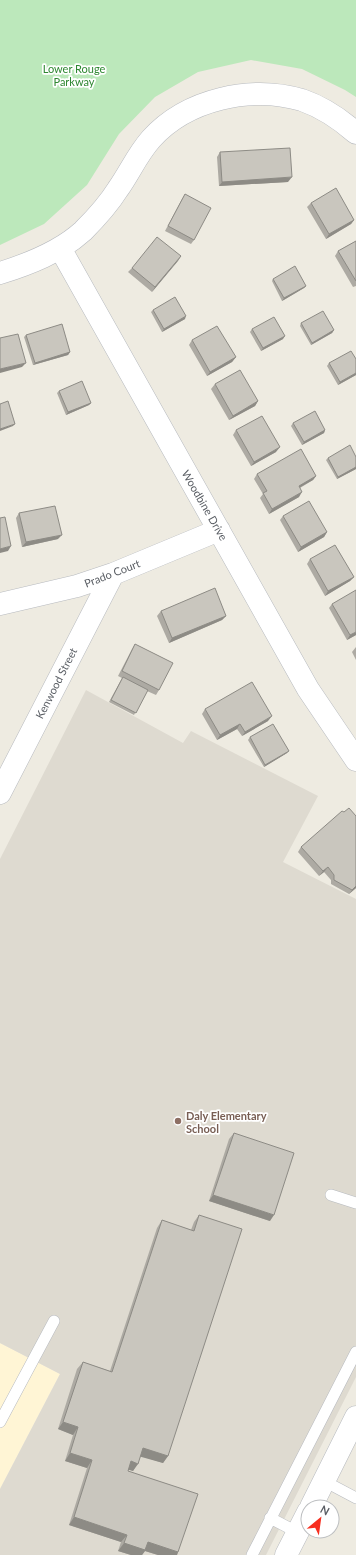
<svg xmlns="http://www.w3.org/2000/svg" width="356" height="1555" font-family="Lato,sans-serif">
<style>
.commercial{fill:#fff5d5}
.education{fill:#dedad0}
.green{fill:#bce8bb}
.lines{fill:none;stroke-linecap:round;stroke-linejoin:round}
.lane-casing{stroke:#b7babf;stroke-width:12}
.street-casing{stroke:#b7babf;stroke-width:23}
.lane{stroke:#fff;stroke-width:11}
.street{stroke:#fff;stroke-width:22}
.wall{fill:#adaaa3}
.shaded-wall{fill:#8d8b85}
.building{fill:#c9c6be;stroke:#8d8b85}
.education-dot{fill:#8d6e63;stroke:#fff;stroke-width:1.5}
.labels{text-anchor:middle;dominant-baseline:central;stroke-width:3.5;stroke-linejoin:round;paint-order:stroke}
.park-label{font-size:11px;fill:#2e8731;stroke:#fff}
.street-label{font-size:11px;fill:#5a5e64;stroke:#fff}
.education-label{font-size:11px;font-weight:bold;fill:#785e54;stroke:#fff;text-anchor:start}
</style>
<rect width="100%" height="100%" fill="#eeebe1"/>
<path class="commercial" d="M0 1343 60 1374 0 1489Z"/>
<path class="education" d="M86 690 183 743 191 731 318 796 283 862 356 899V1377L266 1555H0V1489L60 1374 0 1343V859Z"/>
<path class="green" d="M0 0H356V97L345 90 302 69 251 60 198 72 155 97 119 134 87 185 44 224 0 245Z"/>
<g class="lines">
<g class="lane-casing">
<path id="lane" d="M331 1195 356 1203
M0 1422 54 1321
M324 1481 356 1498
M270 1518 297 1532
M252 1555 356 1352"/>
</g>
<g class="street-casing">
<path id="street" d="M60 248 308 689 356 760
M0 273C29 264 60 252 83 231 96 218 108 205 118 189 130 172 137 155 151 139 187 99 251 85 302 100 322 107 340 119 356 133
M0 604 77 586 113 574 219 530
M0 793 113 574
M311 1507 356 1417
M286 1555 308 1512"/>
</g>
<use href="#lane" class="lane"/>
<use href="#street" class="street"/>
</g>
<path class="wall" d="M220 152 288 182 219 186 217 157Z
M185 194 194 240 191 244 165 231 182 199Z
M311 203 354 220 351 224 326 239 307 207Z
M356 241V286L353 287 335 256 338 251Z
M181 256 152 292 128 272 132 268Z
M273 279 306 286 304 288 282 301 272 281Z
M153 310 185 319 162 332 151 312Z
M301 323 334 330 332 333 311 345 300 326Z
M252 329 283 339 261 351 250 332Z
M26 335 70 352 68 355 33 365 24 337Z
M192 340 236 357 232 362 207 376 189 345Z
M356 359V375L338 385 327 366 329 363Z
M215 384 258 401 255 406 229 420 211 389Z
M59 391 91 403 89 405 66 415 57 393Z
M293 423 325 430 324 433 302 445 291 426Z
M236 430 276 452 251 466 233 435Z
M356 457V469L337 479 326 460 328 458Z
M257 474 316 476 313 480 300 488 299 497 269 514 260 498 263 494 254 479Z
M19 513 58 539 22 547 16 518Z
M283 516 327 532 324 537 298 552 280 520Z
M310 559 354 577 350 581 325 596 307 564Z
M332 604 356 635 347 640 329 608Z
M161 611 226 616 222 620 169 643 157 616Z
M135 644 159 690 156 695 147 691 134 715 109 702 122 678 118 676 132 649Z
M356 647V660L352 652Z
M205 709 268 721 242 736 237 729 217 740 202 714Z
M250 737 287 753 264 767 248 740Z
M344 812 356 888 349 894 331 884V880L324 872 319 876 298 852 301 847Z
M234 1133 270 1221 209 1201 229 1139Z
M199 1215 168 1456 163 1463 141 1456 133 1471 128 1469V1471L178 1552 177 1555H158L145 1551 142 1555H131L118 1551 121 1542 69 1525 87 1468 65 1461 73 1435 58 1429 77 1369 83 1362 110 1371 157 1228 162 1220 191 1230 194 1222Z"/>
<path class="shaded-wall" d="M292 177 288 182 219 186 222 182Z
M354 220 351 224 326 239 329 234Z
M181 256 178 261 152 292 155 287Z
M306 286 304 288 282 301 284 298Z
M186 316 185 319 162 332 164 329Z
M334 330 332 333 311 345 312 343Z
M285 336 283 339 261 351 263 348Z
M70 352 68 355 33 365 35 363Z
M236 357 232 362 207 376 210 372Z
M26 363 22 367 0 373V369Z
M356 373V375L338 385 340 382Z
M258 401 255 406 229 420 233 416Z
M91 403 89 405 66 415 68 412Z
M15 424 13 426 0 431V429Z
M325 430 324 433 302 445 304 442Z
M280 447 276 452 251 466 254 462Z
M356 467V469L337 479 338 477Z
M316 476 313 480 295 490 299 486Z
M302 492 299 497 269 514 272 509Z
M327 532 324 537 298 552 301 547Z
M62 535 58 539 22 547 26 542Z
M11 546 8 551 0 553V549Z
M354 577 350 581 325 596 328 591Z
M226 616 222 620 169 643 172 638Z
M356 632V635L347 640 350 635Z
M272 716 268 721 242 736 245 732Z
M240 724 237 729 217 740 220 735Z
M289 751 287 753 264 767 265 765Z
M328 867 324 872 319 876 323 871Z
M356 886V888L349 894 352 890Z
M213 1195 274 1215 270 1221 209 1201Z
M63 1422 78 1427 73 1435 58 1429Z
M143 1448 168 1456 163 1463 138 1456Z
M70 1453 92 1460 87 1468 65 1461Z
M131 1461 138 1464 133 1471 126 1469Z
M74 1517 127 1535 121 1542 69 1525Z
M148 1542 178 1552 177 1555H158L145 1551 142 1555H131L118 1551 124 1543Z"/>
<path class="building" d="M290 148 292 177 222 182 220 152Z
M336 188 354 220 329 234 311 203Z
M185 194 211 208 194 240 168 226Z
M157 237 181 256 155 287 132 268Z
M356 241V281L338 251Z
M295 266 306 286 284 298 273 279Z
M175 297 186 316 164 329 153 310Z
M323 311 334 330 312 343 301 323Z
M274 317 285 336 263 348 252 329Z
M62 324 70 352 35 363 26 335Z
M217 326 236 357 210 372 192 340Z
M18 334 26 363 0 369V338Z
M351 351 356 359V373L340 382 329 363Z
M240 370 258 401 233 416 215 384Z
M82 381 91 403 68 412 59 391Z
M8 401 15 424 0 429V404Z
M315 411 325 430 304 442 293 423Z
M262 416 280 447 254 462 236 430Z
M350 445 356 457V467L338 477 328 458Z
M301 449 316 476 299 486 302 492 272 509 263 493 267 491 257 474Z
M309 501 327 532 301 547 283 516Z
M55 506 62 535 26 542 19 513Z
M5 517 11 546 0 549V518Z
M335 545 354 577 328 591 310 559Z
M215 588 226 616 172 638 161 611Z
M356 590V632L350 635 332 604Z
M135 644 173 663 159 690 122 671Z
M123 677 148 690 136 713 111 700Z
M252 682 272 716 245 732 240 724 220 735 205 709Z
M273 724 289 751 265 765 250 737Z
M349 808 356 816V886L352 890 334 880V875L328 867 323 871 301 847 342 811 344 812Z
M234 1133 294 1153 274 1215 213 1195Z
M199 1215 242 1229 168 1456 143 1448 138 1464 131 1461 128 1471 198 1494 178 1552 148 1542 145 1550 124 1543 127 1535 74 1517 92 1460 70 1453 78 1427 63 1422 83 1362 112 1372 162 1220 194 1231Z"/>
<circle class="education-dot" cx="178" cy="1121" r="4"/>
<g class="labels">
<g class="park-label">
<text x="74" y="68">Lower Rouge<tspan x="74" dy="13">Parkway</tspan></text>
</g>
<g class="street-label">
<text transform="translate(205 505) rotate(60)">Woodbine Drive</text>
<text transform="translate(112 573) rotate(-21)">Prado Court</text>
<text transform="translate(56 683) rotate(-63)">Kenwood Street</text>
</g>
<g class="education-label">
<text x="186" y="1115">Daly Elementary<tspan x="186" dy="13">School</tspan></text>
</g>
</g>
<g transform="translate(320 1519) rotate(29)"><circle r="19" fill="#ffffff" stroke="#bdbfc1"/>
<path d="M0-3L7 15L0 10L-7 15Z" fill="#f72e1f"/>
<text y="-6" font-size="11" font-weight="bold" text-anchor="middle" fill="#5a5e64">N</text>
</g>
</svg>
